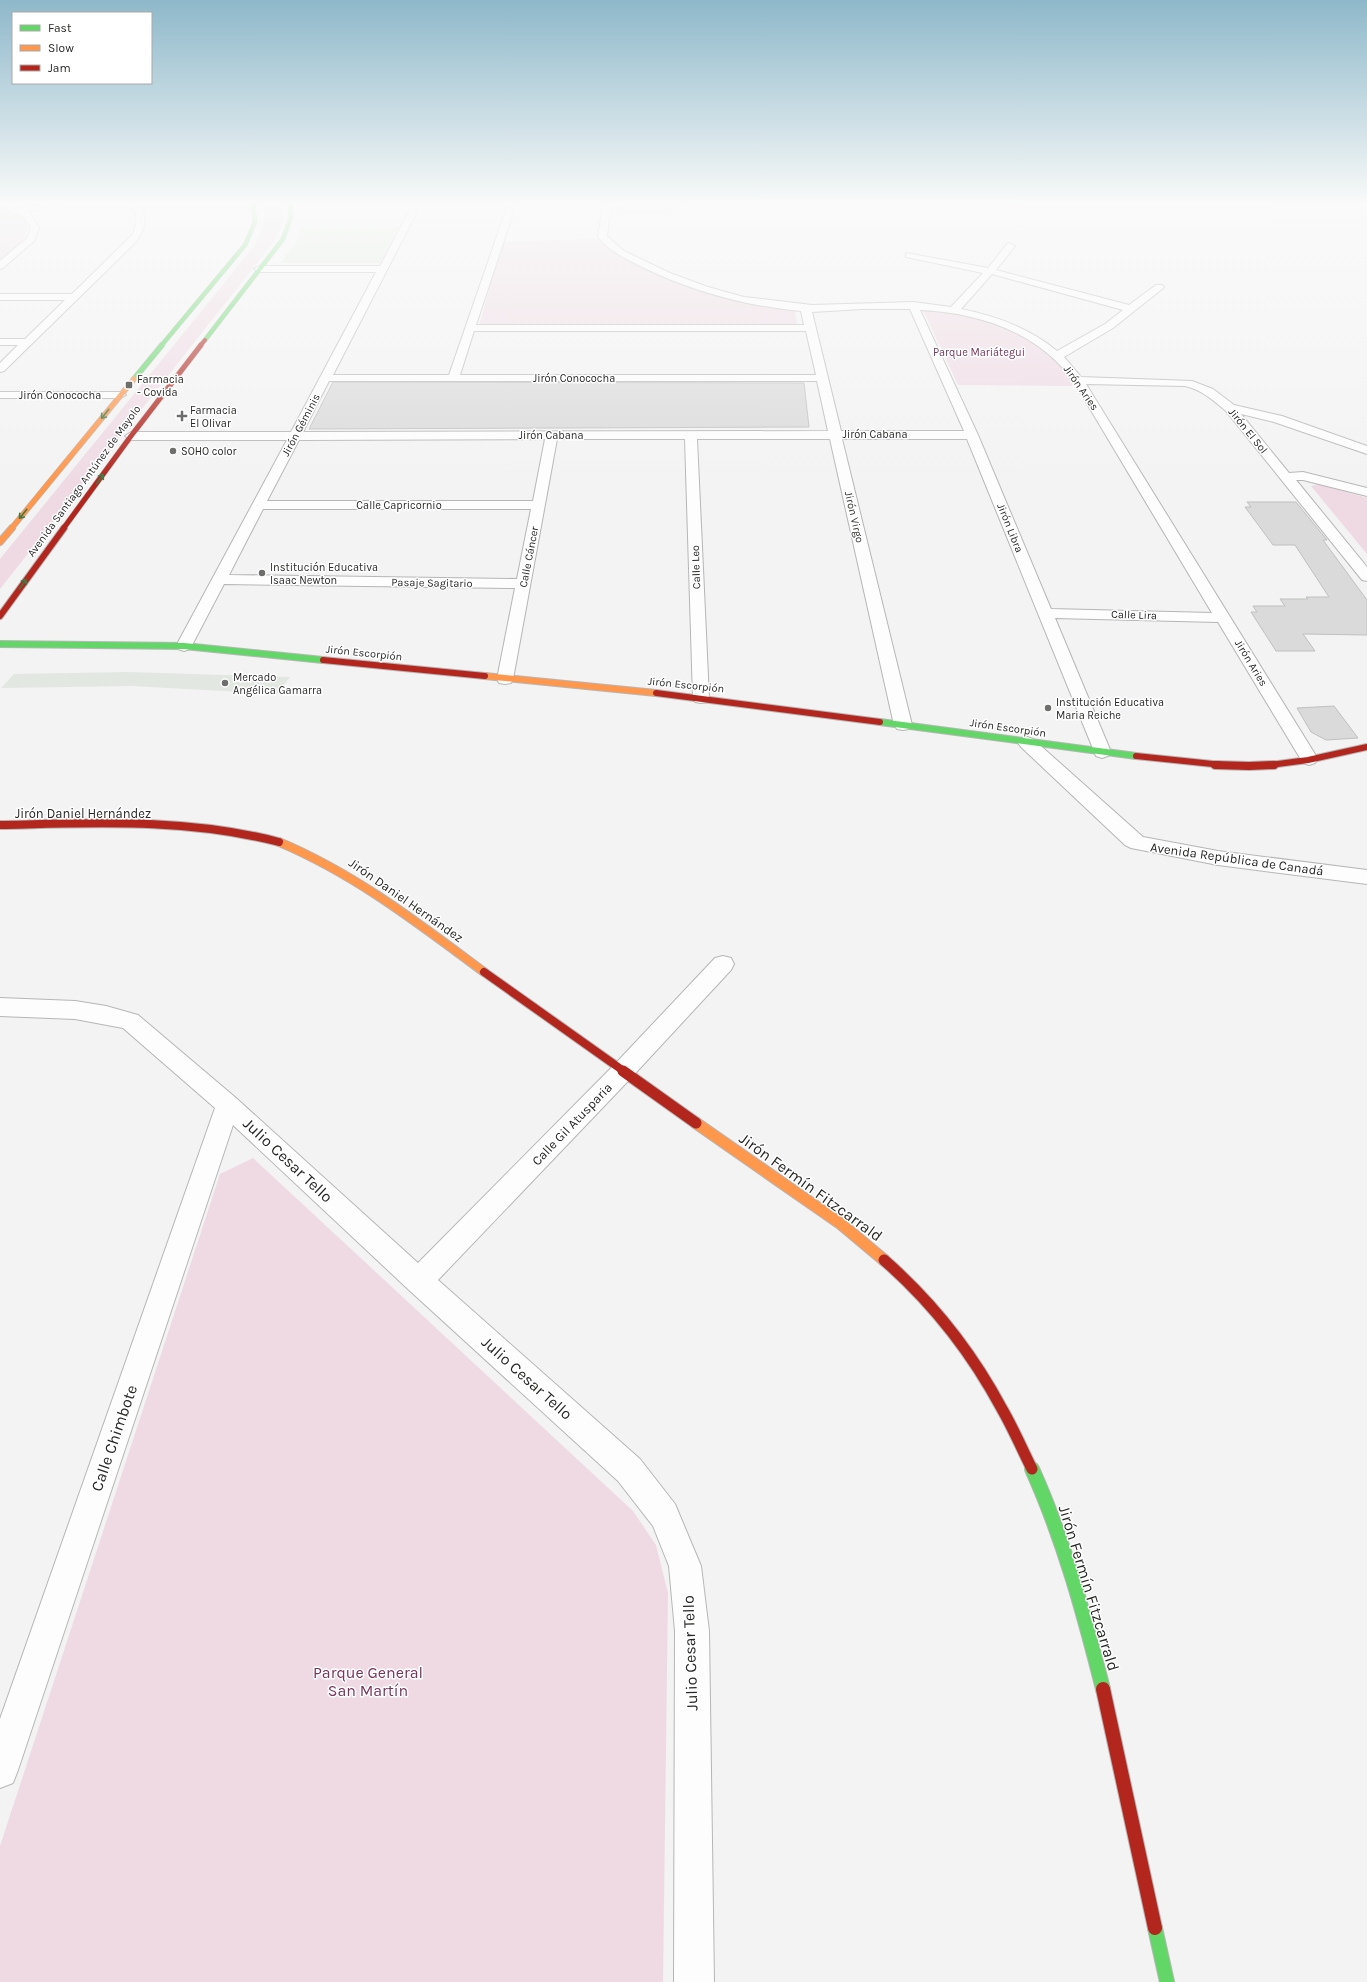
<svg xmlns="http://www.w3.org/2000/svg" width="1367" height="1982" font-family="Karla,sans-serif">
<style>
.built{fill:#e2e7e1}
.green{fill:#efdae4}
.building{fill:#d9dad9;stroke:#bfc0bf}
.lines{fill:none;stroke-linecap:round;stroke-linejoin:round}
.street-casing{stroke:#b6b6b6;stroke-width:2}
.fast-far3-casing{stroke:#b6b6b6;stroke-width:5}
.fast-far2-casing{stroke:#b6b6b6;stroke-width:6}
.fast-far1-casing{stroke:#b6b6b6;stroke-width:8}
.fast-casing{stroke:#b6b6b6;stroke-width:16}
.slow-far3-casing{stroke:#b6b6b6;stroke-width:6}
.slow-far2-casing{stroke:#b6b6b6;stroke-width:8}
.slow-far1-casing{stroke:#b6b6b6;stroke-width:10}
.slow-casing{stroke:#b6b6b6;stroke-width:13}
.jam-far5-casing{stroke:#b6b6b6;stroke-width:5}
.jam-far4-casing{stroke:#b6b6b6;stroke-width:6}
.jam-far3-casing{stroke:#b6b6b6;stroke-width:8}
.jam-far2-casing{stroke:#b6b6b6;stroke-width:10}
.jam-far1-casing{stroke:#b6b6b6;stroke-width:13}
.jam-casing{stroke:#b6b6b6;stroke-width:16}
.street{fill:#fdfdfd;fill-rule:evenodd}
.fast-far3{stroke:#63d668;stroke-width:4}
.fast-far2{stroke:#63d668;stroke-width:5}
.fast-far1{stroke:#63d668;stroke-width:6}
.fast{stroke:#63d668;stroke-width:14}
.slow-far3{stroke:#ff974d;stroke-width:5}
.slow-far2{stroke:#ff974d;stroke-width:6}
.slow-far1{stroke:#ff974d;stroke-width:8}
.slow{stroke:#ff974d;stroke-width:11}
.jam-far5{stroke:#b3261e;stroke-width:4}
.jam-far4{stroke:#b3261e;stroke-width:5}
.jam-far3{stroke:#b3261e;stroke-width:6}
.jam-far2{stroke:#b3261e;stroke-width:8}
.jam-far1{stroke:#b3261e;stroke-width:11}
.jam{stroke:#b3261e;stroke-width:14}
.oneway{stroke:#427644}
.poi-dot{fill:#6e6f6d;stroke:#fff;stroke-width:1.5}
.labels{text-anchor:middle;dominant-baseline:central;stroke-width:3;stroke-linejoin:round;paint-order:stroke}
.far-park-label{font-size:11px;fill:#78345a;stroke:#fff}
.far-street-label{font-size:11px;fill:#272826;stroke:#fff}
.far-poi-label{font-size:11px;fill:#272826;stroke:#fff;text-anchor:start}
.street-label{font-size:13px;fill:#272826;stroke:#fff}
.near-street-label{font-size:16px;fill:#272826;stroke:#fff}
.near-park-label{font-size:16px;fill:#78345a;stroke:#fff}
</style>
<rect width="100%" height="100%" fill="#f2f3f2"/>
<path class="built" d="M696 204 665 213H616L617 206Z
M300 227H399L380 263H281L299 237Z
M129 672 290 677 277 694 132 686 1 688 14 674Z"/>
<path class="green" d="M265 204 283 205V222L275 240 0 589V559L256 244 265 221Z
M0 208C12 211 26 216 28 229L21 243 0 260Z
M597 239 617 252 732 299 795 311 797 326H479L502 242Z
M922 308C963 310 1010 323 1043 349 1056 359 1066 373 1075 386L958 385Z
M1319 484 1367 498V554L1311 486Z
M253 1158 633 1511 656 1545 668 1593 663 1982H0V1846L220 1174Z"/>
<path class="building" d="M333 382 804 383 809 427 309 429Z
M1247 502H1296L1327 540H1323L1367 600V635L1303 634 1315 651H1276L1251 612H1257L1253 606H1285L1280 599H1308L1306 597H1329L1295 545H1273L1245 507H1251Z
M1334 706 1358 738 1326 740 1311 732 1297 708Z"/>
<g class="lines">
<g class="street-casing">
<path id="street" d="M0 204H10L23 208 42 204H58L29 212 39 228 34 241 3 268 0 269V261L27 238 31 228 23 216 0 207Z
M132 204H140C148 219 145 229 136 242L4 371 0 372V363L18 345H0V339H25L65 300H0V294H72L132 235C138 224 138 215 132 204Z
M413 204H421L333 375H449L508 204H516L476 325H804L801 311C745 306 691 291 640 266 625 258 609 251 598 237L603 204H611L607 236 624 251 670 273 708 287 744 297 812 305 913 302 951 307 983 273 906 257V253L988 268 1007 244 1010 243 1015 246 996 270 1129 305 1156 285H1162L1164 287 1162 289 1113 328 1064 357 1081 377 1192 381 1213 389 1234 405 1282 416 1367 446V454L1274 422 1241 414 1289 473 1303 472 1367 488V496L1303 480H1296L1367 567V581L1362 580 1226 411C1213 400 1202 390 1185 386L1086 384 1318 759 1315 763 1309 765 1303 763 1218 622 1055 618 1111 752 1108 756 1102 758 1096 756 967 439H842L912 725 909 729 903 730 897 729 894 725 830 439H697L709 698 707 702 701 703 695 702 693 698 685 439H557L513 679 511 683 505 684 499 683 497 679 515 588 224 584 190 649 184 651 178 649 176 646 287 440H131L125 436 131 432H291L376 272H259L254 269 259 266H380ZM992 274 1123 310 1105 324 1057 351C1029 328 997 316 961 309ZM862 309H910L964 431H841L812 312ZM920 310C969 312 1023 327 1058 363 1065 370 1071 379 1077 387L1212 613 1051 609 978 435ZM474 331H806L816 375H460ZM329 381H817L828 431 303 432ZM545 439 533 501H267L299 440ZM263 509H531L517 579 229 575Z
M0 392H120L126 395 120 398H0Z
M1027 737 1033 739 1143 837 1218 851 1367 870V884L1218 865 1131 848 1125 845 1021 747 1018 743 1021 739Z
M723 956 731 958 734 964 731 970 630 1079 438 1280 640 1459 675 1504 701 1566 709 1631 714 1982H674L675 1631 669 1566 653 1526 618 1481 409 1290 233 1125 18 1770 13 1783 0 1788V1719L215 1108 123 1028 75 1019 0 1016V998L75 1001 106 1006 138 1015 236 1098 418 1263 614 1065 715 958Z"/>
</g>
<g class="fast-far3-casing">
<path id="fast-far3" d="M205 340 283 239 291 217V204
M161 346 245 245 255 222 253 204"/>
</g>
<g class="fast-far2-casing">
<path id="fast-far2" d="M134 379 162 345"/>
</g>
<g class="fast-far1-casing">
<path id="fast-far1" d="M0 644 184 646 323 660
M880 722 1136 756"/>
</g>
<g class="fast-casing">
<path id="fast" d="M1032 1469C1064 1540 1084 1614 1103 1689
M1155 1928 1167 1982"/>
</g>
<g class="slow-far3-casing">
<path id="slow-far3" d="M11 529 134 379"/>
</g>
<g class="slow-far2-casing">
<path id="slow-far2" d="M0 542 12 528
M485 676 656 693"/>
</g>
<g class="slow-far1-casing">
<path id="slow-far1" d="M279 842C355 874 418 923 484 972"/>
</g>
<g class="slow-casing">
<path id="slow" d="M696 1123 841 1224 884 1260"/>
</g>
<g class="jam-far5-casing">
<path id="jam-far5" d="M200 346 205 340"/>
</g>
<g class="jam-far4-casing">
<path id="jam-far4" d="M63 529 131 436 201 345"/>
</g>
<g class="jam-far3-casing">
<path id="jam-far3" d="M0 616 64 528
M323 660 485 676
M656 693 880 722
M1136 756 1232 766
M1262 766 1308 760 1367 747"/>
</g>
<g class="jam-far2-casing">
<path id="jam-far2" d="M1215 765 1249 766 1274 765
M0 825C94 823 187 818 279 842
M484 972 625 1072"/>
</g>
<g class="jam-far1-casing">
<path id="jam-far1" d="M623 1071 696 1123
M884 1260C932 1302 972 1353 1002 1409 1013 1428 1022 1449 1032 1469"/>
</g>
<g class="jam-casing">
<path id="jam" d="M1103 1689 1155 1928"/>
</g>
<use href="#street" class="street"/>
<use href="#fast-far3" class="fast-far3"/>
<use href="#fast-far2" class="fast-far2"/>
<use href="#fast-far1" class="fast-far1"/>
<use href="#fast" class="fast"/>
<use href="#slow-far3" class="slow-far3"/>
<use href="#slow-far2" class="slow-far2"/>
<use href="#slow-far1" class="slow-far1"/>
<use href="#slow" class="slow"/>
<use href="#jam-far5" class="jam-far5"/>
<use href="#jam-far4" class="jam-far4"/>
<use href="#jam-far3" class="jam-far3"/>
<use href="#jam-far2" class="jam-far2"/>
<use href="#jam-far1" class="jam-far1"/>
<use href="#jam" class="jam"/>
</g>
<defs><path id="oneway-shaft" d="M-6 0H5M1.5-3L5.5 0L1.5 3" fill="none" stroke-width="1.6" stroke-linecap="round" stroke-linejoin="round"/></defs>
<g class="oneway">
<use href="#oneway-shaft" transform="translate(105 414) rotate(129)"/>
<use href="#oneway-shaft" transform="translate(100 479) rotate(-54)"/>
<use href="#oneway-shaft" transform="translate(23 514) rotate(129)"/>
<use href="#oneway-shaft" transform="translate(23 584) rotate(-54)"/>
</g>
<linearGradient id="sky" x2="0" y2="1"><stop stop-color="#8eb8ca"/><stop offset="0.42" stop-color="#f9faf9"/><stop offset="1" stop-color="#f9faf9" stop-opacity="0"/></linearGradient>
<rect width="1367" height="482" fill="url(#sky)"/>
<g class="poi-dot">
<rect x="125" y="381" width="8" height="8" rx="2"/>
<path d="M180 410h4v4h4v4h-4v4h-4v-4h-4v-4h4z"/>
<circle cx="173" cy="451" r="4"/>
<circle cx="262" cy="573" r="4"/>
<circle cx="225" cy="683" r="4"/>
<circle cx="1048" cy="708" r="4"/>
</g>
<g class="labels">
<g class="far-park-label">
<text x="979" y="352">Parque Mariátegui</text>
</g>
<g class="far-street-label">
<text x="574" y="378">Jirón Conococha</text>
<text transform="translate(1081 388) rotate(55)">Jirón Aries</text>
<text x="60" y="395">Jirón Conococha</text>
<text transform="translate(301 425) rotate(-62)">Jirón Géminis</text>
<text transform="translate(1248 431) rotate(51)">Jirón El Sol</text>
<text x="875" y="434">Jirón Cabana</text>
<text x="551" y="435">Jirón Cabana</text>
<text transform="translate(84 481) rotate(-54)">Avenida Santiago Antúnez de Mayolo</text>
<text x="399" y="505">Calle Capricornio</text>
<text transform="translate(854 517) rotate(77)">Jirón Virgo</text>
<text transform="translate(1010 528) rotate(68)">Jirón Libra</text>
<text transform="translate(529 557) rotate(-79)">Calle Cáncer</text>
<text transform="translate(696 567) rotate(-92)">Calle Leo</text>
<text transform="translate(432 583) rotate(1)">Pasaje Sagitario</text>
<text transform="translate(1134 615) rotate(2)">Calle Lira</text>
<text transform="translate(364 653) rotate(6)">Jirón Escorpión</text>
<text transform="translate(1251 663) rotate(59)">Jirón Aries</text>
<text transform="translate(686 685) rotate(6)">Jirón Escorpión</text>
<text transform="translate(1008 728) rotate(8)">Jirón Escorpión</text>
</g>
<g class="far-poi-label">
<text x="137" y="379">Farmacia<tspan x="137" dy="13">- Covida</tspan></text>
<text x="190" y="410">Farmacia<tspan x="190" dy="13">El Olivar</tspan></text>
<text x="181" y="451">SOHO color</text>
<text x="270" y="567">Institución Educativa<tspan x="270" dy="13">Isaac Newton</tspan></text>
<text x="233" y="677">Mercado<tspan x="233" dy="13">Angélica Gamarra</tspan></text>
<text x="1056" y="702">Institución Educativa<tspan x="1056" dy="13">Maria Reiche</tspan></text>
</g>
<g class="street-label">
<text x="83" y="813">Jirón Daniel Hernández</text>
<text transform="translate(1237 859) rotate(8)">Avenida República de Canadá</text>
<text transform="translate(406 900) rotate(35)">Jirón Daniel Hernández</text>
<text transform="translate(572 1124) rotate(-46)">Calle Gil Atusparia</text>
</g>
<g class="near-street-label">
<text transform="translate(288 1160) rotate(43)">Julio Cesar Tello</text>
<text transform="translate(811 1187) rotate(36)">Jirón Fermín Fitzcarrald</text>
<text transform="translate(527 1378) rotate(42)">Julio Cesar Tello</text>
<text transform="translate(114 1438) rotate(-71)">Calle Chimbote</text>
<text transform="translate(1089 1588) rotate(73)">Jirón Fermín Fitzcarrald</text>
<text transform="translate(690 1653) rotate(-92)">Julio Cesar Tello</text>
</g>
<g class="near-park-label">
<text x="368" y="1672">Parque General<tspan x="368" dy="18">San Martín</tspan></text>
</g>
</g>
<rect x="12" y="12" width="140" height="72" fill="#ffffff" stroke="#a9a9a8"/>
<rect x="20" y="25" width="20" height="6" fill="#63d668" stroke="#a9a9a8"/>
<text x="48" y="32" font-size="12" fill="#272826">Fast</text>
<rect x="20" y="45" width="20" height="6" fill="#ff974d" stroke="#a9a9a8"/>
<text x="48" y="52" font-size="12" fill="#272826">Slow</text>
<rect x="20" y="65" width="20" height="6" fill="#b3261e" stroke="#a9a9a8"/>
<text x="48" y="72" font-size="12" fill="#272826">Jam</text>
</svg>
